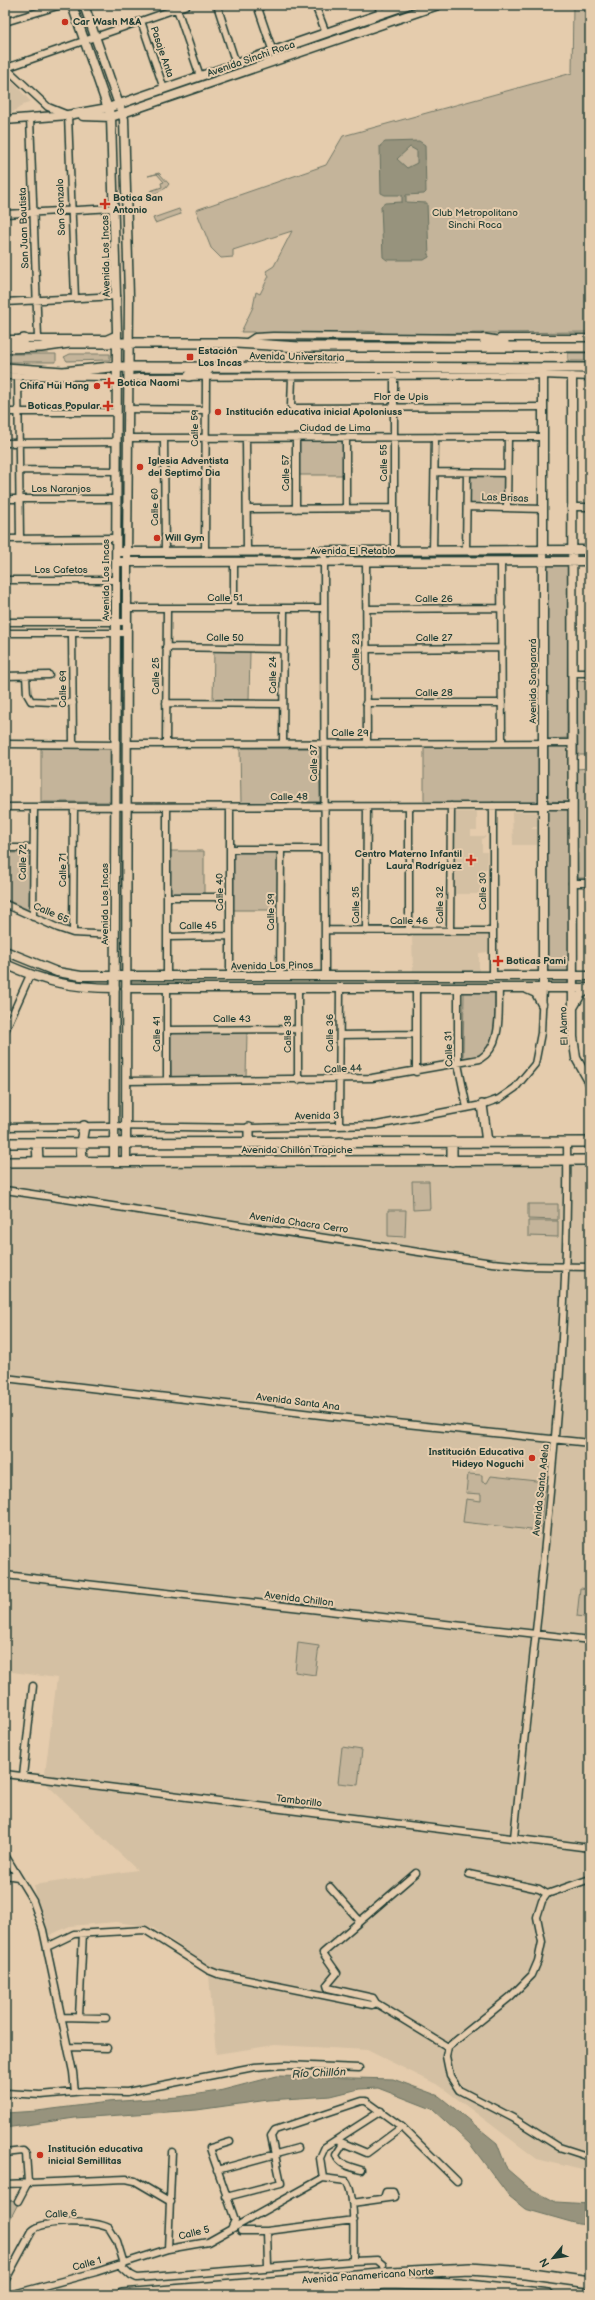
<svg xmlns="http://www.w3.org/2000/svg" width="595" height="2300" font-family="'Balsamiq Sans',sans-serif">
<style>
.built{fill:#d4c0a3}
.green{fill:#c4b49a;stroke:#727867}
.water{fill:#97937d;stroke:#677160;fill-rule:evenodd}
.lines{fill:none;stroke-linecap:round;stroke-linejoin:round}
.street-casing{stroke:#1f3d34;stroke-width:9}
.secondary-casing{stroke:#1f3d34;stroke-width:11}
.primary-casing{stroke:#1f3d34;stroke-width:12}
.highway-casing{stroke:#1f3d34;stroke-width:14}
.street{stroke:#e5ccad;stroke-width:6}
.secondary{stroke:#e5ccad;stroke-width:8}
.primary{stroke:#e5ccad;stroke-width:9}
.highway{stroke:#e5ccad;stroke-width:11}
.poi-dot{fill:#c8321e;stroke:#e5ccad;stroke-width:1.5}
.labels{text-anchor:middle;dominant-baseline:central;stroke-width:4;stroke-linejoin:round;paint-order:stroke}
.poi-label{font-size:10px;font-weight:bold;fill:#1f3d34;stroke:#e5ccad;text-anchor:start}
.street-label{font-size:10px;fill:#1f3d34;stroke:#e5ccad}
.park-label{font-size:10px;fill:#274339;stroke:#e5ccad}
.water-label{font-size:11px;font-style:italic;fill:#2b463b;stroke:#e5ccad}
</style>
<rect width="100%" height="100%" fill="#e5ccad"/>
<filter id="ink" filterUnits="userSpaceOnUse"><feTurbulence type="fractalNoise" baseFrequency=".025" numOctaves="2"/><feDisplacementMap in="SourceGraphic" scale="8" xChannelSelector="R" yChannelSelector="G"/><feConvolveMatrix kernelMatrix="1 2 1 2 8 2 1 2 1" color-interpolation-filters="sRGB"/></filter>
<g filter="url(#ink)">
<path class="built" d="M5 73 30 101 8 115 5 113Z
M455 812H477V830H471V836H486L482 839V852H487V868L482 873 481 887H487V894H455Z
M512 812H537V827H531L532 829H537V845H513Z
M412 936H488V952L479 953V972H413Z
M5 1165H590V2172L537 2159 440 2086 367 2050 275 2045 216 2054 208 1965 152 1927 116 1922 70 1926 50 1935 42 1928 34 1885 137 1870 44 1782 57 1678 5 1671Z"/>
<path class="green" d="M573 5H590V332L385 334 380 332 358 331 356 334 256 335 254 332H241L253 307 256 292 260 294 269 276 266 271 274 266 292 231 233 250V257L221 258 211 248 196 210 326 165 343 136 572 73Z
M159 173 169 184 166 188 152 195 150 191 162 187 161 183 164 182 157 174 148 176Z
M179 209 181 214 155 223 153 218Z
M568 353H590V361H568Z
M5 354H56V362H5Z
M70 354H110V360L67 361 64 357Z
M299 441H343V475H299Z
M470 474 505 475 504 506 469 505Z
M568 563 567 738 547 739 546 564Z
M214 651 250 652 249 700H213Z
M590 680V755H578L577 681Z
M424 746H540L541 803H424Z
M546 746H568V802L546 801Z
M41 748H110V802H41Z
M240 748H319L320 802 241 803Z
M590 768V878H578L576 769Z
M545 809 570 810 569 973H546Z
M169 851H204V894H169Z
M233 851H278V910H233Z
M5 853H30L29 910 5 899Z
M464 992H495C494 1006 497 1039 487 1050 482 1056 471 1057 463 1058Z
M170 1032H247L246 1078 171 1077Z
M412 1181H429L430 1209 413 1210Z
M528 1204H558V1220L528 1219Z
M388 1210H406L405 1237 388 1236Z
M528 1221H558V1237L528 1236Z
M468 1474 482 1475V1482L487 1483 491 1476 545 1482 540 1531 463 1522 466 1499 481 1501V1494L466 1493Z
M580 1588 590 1589V1618L577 1616Z
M298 1643 319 1646 315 1675 295 1672Z
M342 1747 362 1750 358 1785 338 1783Z
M20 2200 8 2223H5V2201Z"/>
<path class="water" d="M419 141 425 145 426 192 424 194 406 195V202L427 203 429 257 424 260H387L383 257 381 206 385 203 402 202V195H385L381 193 380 146 385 142ZM410 147 417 151V163L407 168 397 159Z
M277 2076 393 2079 439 2096 497 2143 507 2169 529 2188 556 2202 590 2204V2225L578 2224 525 2209 509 2196 470 2144 432 2109 378 2088 359 2089 331 2096 268 2100 197 2110 75 2118 5 2128V2113L37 2111 108 2102 178 2097 219 2091Z"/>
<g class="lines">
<g class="street-casing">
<path id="street" d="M217 5 236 64
M257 5 274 55
M315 5 326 33
M378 5 381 14
M176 6 200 76
M141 21 164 89
M5 22 61 5
M5 67 48 107 68 115 75 298
M6 68 187 5
M30 118 38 338
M5 214 114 208
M5 302 117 296
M500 338H590
M5 339H106L115 335 117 331
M246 343 255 337 273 336 486 338
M5 376 110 377 117 386
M18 376 20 539
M394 376V550
M292 377 291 406 293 408 543 407
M128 385 133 378 140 377 543 375 590 377
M128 409 206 410
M5 412H117
M128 438 543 437
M164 438 165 551
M246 438 247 551
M5 443 117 442
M19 470 117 471
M435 472 507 473
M5 499H117
M467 507 543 509
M571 507H590
M346 508V438
M507 508 508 437
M247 509 394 508
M296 509V438
M5 539 116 538
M205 551 206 377
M324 551 325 975
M433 551 435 437
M466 551 467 473
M366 561 367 744
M501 561 502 743
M234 562V608
M5 580H116
M127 608H324
M366 609 502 608
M5 622H127
M5 633H127
M72 633 73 744
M166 647 284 649
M366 649 502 648
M572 673H590
M5 676 49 675
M26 676 27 694 31 701 73 703
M166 703 283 704
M366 703H502
M283 743 284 608
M5 744 116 745
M127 744 572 743
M166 744 167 608
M5 807 572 806
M5 848H33
M230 849H324
M572 883H590
M167 897H230
M5 904 58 928 73 933 115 935
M33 917 34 807
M325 930 493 931
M366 931 367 807
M409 931V807
M450 931 451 806
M73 933 74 807
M167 937 230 936
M167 976V807
M230 976V808
M280 976 281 849
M493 976V806
M416 987V1072
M458 988V1064L467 1108
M167 1030 298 1029
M5 1031 30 975
M340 1035 416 1034
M167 1080V988
M298 1080V988
M126 1081 372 1078 480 1059C503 1045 498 1012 499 988
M339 1125 340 988
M5 1127 108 1126 251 1128 377 1125 482 1105 499 1099 515 1088 535 1064 541 1033 543 988
M5 1190 492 1263 526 1266 590 1267
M5 1378 329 1416 590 1443
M5 1575 590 1640
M5 1774 590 1848
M23 1776 33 1686
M514 1838C537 1607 570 1375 567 1142
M5 1855 33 1901 43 1930 73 2072 75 2092
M469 1874 539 1889 547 1894
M5 1875 18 1877
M590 1879 547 1894 542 1901 537 1917 542 1942 538 1961 532 1975 510 1997 448 2047 446 2056 450 2076 459 2090 513 2118 559 2147 590 2157
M330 1887 360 1921
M47 1947 74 1934 145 1930 208 1970 218 1974 372 2005 376 2003 448 2047
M376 2003 373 1998 328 1988 327 1985 337 1973 323 1953 416 1873
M61 2017 106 2018
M79 2017 83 1933
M68 2047 107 2048
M5 2093 41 2095 85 2091 127 2092 254 2067 286 2065 359 2068
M336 2140 367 2153 402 2127
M230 2142 210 2148 235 2220 231 2229
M343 2144 336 2155C339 2165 351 2167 361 2170
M5 2153 23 2151 26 2154 28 2182 18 2201
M217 2170 298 2148
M323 2178 320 2158 325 2147 381 2111
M5 2184 126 2179 135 2181 171 2202
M226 2197 281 2183 271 2136 275 2130 362 2101H366L402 2127 457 2181
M352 2203 395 2197 393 2192H386L384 2198
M241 2231H267L354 2220
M267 2231 268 2267
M168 2249 172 2152
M120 2265 131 2275 137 2278 353 2261 377 2260 383 2265
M5 2281 32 2231C43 2219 94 2221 109 2228L117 2241 124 2264
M10 2295 96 2272 168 2249 208 2242 323 2178 346 2181C356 2194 353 2243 353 2261"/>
</g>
<g class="secondary-casing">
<path id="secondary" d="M72 5 111 117 117 331 114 1161
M84 5 124 119 129 296 127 562 126 1161
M83 116 111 117 438 5
M5 120 68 115 108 108 407 5
M543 375V988
M572 377 573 1037 576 1058 590 1083
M121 552 590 550
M121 562 590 561
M5 951 57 972 81 976H590
M5 964C46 982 70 988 115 988
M126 988H590
M527 989 536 993 542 1004
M574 1006 581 994 590 989"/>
</g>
<g class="primary-casing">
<path id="primary" d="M484 339 504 342
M5 345 24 339
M5 348 41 347 69 343H236L299 347H590
M5 368 63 372 111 367 590 368
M189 376 208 370
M482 1105 487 1142
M249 1128V1143
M340 1142 341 1161
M5 1143 590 1142
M37 1143 38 1161
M82 1161 81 1143 84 1126
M452 1161V1142
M5 1162 590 1160"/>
</g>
<g class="highway-casing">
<path id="highway" d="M122 2295 392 2273 470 2269 525 2273 590 2282
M220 2295 387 2283 460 2285 548 2295"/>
</g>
<use href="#street" class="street"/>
<use href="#secondary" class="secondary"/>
<use href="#primary" class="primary"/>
<use href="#highway" class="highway"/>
</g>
</g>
<g class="poi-dot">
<circle cx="65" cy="22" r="4"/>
<path d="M103 198h4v4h4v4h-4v4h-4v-4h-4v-4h4z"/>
<rect x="186" y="353" width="8" height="8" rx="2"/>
<path d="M107 377h4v4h4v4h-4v4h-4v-4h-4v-4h4z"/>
<circle cx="97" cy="386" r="4"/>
<path d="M106 400h4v4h4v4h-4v4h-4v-4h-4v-4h4z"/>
<circle cx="218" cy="412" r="4"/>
<circle cx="140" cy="467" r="4"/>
<circle cx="157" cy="538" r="4"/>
<path d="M469 854h4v4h4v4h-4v4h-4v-4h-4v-4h4z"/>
<path d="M496 955h4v4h4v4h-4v4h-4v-4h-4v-4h4z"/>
<circle cx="532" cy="1458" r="4"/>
<circle cx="40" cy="2155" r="4"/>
</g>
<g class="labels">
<g class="poi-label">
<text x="73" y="22">Car Wash M&amp;A</text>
<text x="113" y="198">Botica San<tspan x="113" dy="12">Antonio</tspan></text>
<text x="198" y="351">Estación<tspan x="198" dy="12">Los Incas</tspan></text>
<text x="117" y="383">Botica Naomi</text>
<text x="89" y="386" text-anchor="end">Chifa Hui Hong</text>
<text x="100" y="406" text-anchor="end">Boticas Popular</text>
<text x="226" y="412">Institución educativa inicial Apoloniuss</text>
<text x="148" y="461">Iglesia Adventista<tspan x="148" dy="12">del Septimo Dia</tspan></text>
<text x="165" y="538">Will Gym</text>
<text x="462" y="854" text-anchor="end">Centro Materno Infantil<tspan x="462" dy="12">Laura Rodríguez</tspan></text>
<text x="506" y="961">Boticas Pami</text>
<text x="524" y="1452" text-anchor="end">Institución Educativa<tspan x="524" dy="12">Hideyo Noguchi</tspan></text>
<text x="48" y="2149">Institución educativa<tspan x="48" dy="12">inicial Semillitas</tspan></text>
</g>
<g class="street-label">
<text transform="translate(162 52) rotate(71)">Pasaje Anta</text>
<text transform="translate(251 59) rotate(-19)">Avenida Sinchi Roca</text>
<text transform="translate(61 207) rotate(-92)">San Gonzalo</text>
<text transform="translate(24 228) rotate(-92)">San Juan Bautista</text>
<text transform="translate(106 256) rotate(-91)">Avenida Los Incas</text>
<text transform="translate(297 357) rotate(1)">Avenida Universitaria</text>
<text x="401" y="397">Flor de Upis</text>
<text transform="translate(195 428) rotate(-90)">Calle 59</text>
<text x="335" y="428">Ciudad de Lima</text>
<text transform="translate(384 463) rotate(-90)">Calle 55</text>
<text transform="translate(286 473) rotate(-90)">Calle 57</text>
<text x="61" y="489">Los Naranjos</text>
<text transform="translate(505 498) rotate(2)">Las Brisas</text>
<text transform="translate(155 507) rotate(-90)">Calle 60</text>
<text x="353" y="551">Avenida El Retablo</text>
<text x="61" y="570">Los Cafetos</text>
<text transform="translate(106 580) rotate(-90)">Avenida Los Incas</text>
<text x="225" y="598">Calle 51</text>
<text x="434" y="599">Calle 26</text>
<text transform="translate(225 638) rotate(1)">Calle 50</text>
<text x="434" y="638">Calle 27</text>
<text transform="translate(356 652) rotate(-90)">Calle 23</text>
<text transform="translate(273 675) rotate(-90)">Calle 24</text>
<text transform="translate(156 676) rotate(-90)">Calle 25</text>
<text transform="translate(533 681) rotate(-90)">Avenida Sangarará</text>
<text transform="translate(63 689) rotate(-90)">Calle 69</text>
<text x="434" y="693">Calle 28</text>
<text x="350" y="733">Calle 29</text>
<text transform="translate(314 763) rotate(-90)">Calle 37</text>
<text x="289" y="797">Calle 48</text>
<text transform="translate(23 862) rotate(-89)">Calle 72</text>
<text transform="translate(63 870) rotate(-90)">Calle 71</text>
<text transform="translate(483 891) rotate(-90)">Calle 30</text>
<text transform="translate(220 892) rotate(-90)">Calle 40</text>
<text transform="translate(105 904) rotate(-90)">Avenida Los Incas</text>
<text transform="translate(356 905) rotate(-90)">Calle 35</text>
<text transform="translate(440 905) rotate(-90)">Calle 32</text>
<text transform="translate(271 912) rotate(-90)">Calle 39</text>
<text transform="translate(51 913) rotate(23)">Calle 65</text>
<text x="409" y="921">Calle 46</text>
<text transform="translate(198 926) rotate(-1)">Calle 45</text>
<text transform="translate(272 966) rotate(-1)">Avenida Los Pinos</text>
<text x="232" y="1019">Calle 43</text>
<text transform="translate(564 1026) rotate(-92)">El Alamo</text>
<text transform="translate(330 1033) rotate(-90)">Calle 36</text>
<text transform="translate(157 1034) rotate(-90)">Calle 41</text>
<text transform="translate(288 1034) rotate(-90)">Calle 38</text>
<text transform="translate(449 1049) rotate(-92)">Calle 31</text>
<text transform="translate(343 1069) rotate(-2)">Calle 44</text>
<text transform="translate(317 1116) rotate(-1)">Avenida 3</text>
<text x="297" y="1150">Avenida Chillón Trapiche</text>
<text transform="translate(299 1223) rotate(8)">Avenida Chacra Cerro</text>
<text transform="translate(298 1402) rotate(7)">Avenida Santa Ana</text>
<text transform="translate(541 1490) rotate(-84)">Avenida Santa Adela</text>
<text transform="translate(299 1599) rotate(7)">Avenida Chillon</text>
<text transform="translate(299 1801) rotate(7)">Tamborillo</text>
<text transform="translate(61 2214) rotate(-3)">Calle 6</text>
<text transform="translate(194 2233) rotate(-14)">Calle 5</text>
<text transform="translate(87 2264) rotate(-15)">Calle 1</text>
<text transform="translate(368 2276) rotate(-4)">Avenida Panamericana Norte</text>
</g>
<g class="park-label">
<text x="475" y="213">Club Metropolitano<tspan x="475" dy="12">Sinchi Roca</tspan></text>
</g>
<g class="water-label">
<text transform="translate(319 2073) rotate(-3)">Río Chillón</text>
</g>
</g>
<rect width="595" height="2300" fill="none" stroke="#e5ccad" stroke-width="20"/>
<rect x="10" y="10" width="575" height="2280" fill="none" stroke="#1f3d34" stroke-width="1.5" filter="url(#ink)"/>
<g transform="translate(553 2258) rotate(241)" stroke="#e5ccad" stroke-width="3" paint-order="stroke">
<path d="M0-3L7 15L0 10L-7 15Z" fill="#1f3d34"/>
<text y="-6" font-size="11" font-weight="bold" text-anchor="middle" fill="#1f3d34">N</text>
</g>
</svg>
